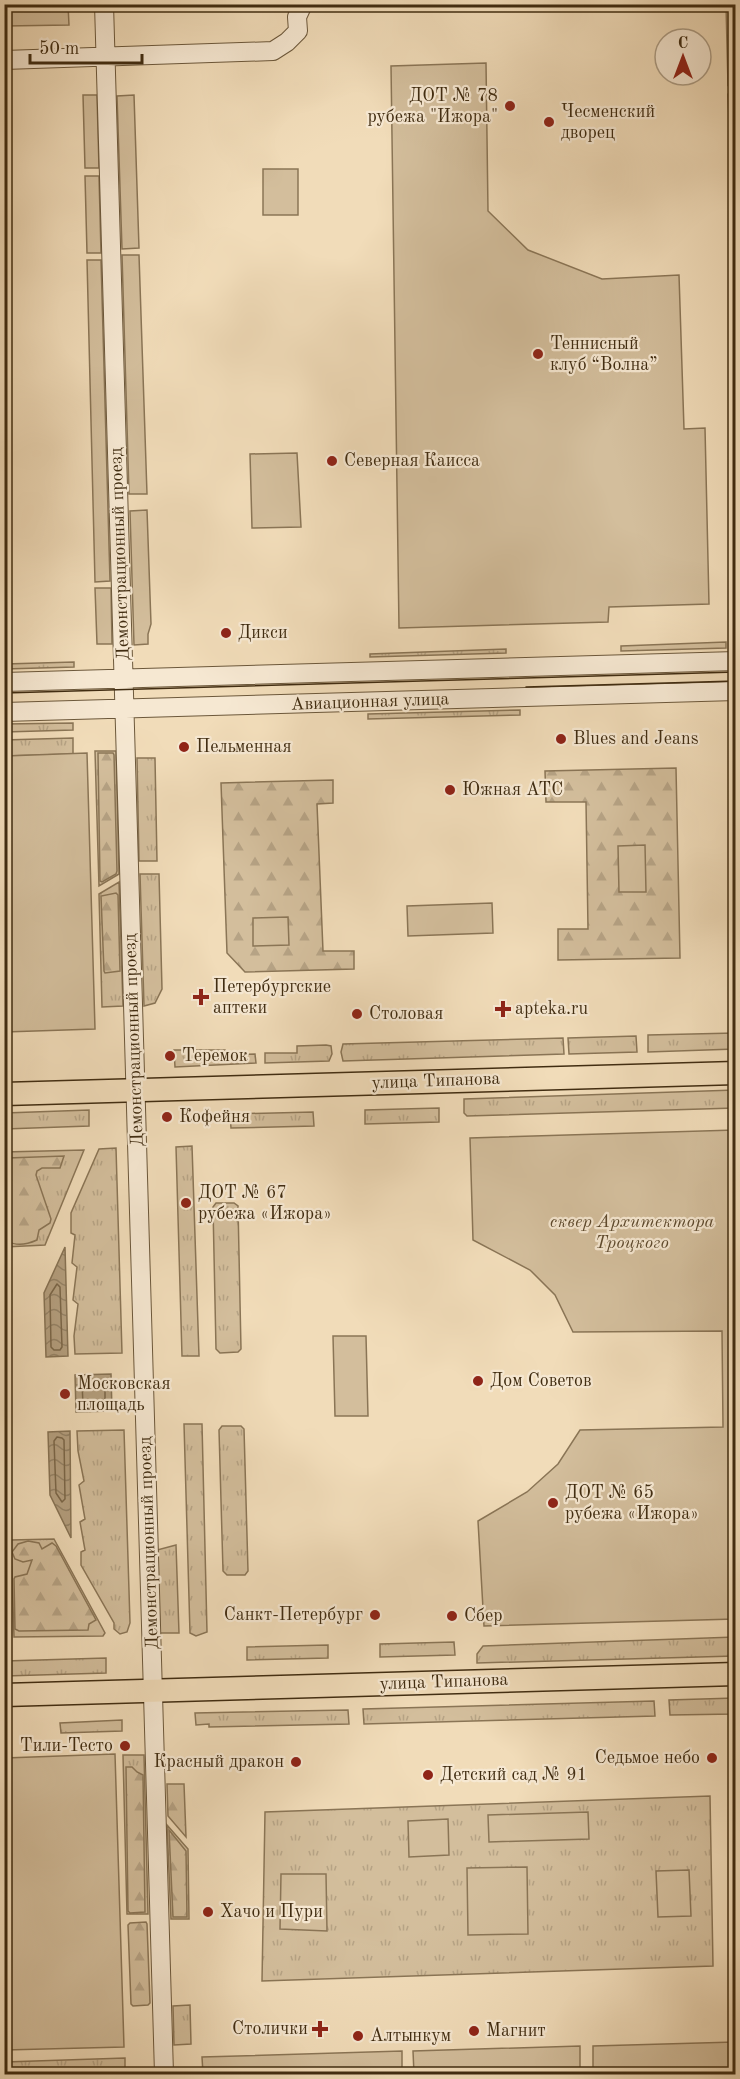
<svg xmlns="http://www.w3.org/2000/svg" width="740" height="2079" font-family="'Old Standard TT',serif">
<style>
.grass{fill:url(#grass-tufts);stroke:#8a7556;stroke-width:1.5}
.forest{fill:url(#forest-firs);stroke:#8a7556;stroke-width:1.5}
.park{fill:#d3be9c;stroke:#8a7556;stroke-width:1.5}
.water{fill:url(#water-waves);stroke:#867254;stroke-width:1.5}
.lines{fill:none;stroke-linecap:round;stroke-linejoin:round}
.shore{stroke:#7a6648;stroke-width:1.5}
.minor-casing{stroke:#6c583b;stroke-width:20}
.major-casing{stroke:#402c11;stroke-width:25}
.minor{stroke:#f6e8d2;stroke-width:18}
.major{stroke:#f1dcb9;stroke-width:22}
.tram{stroke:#402c11;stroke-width:1.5}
.poi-dot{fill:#8f2418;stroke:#f6e8d2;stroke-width:2}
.labels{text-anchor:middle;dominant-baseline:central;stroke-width:4.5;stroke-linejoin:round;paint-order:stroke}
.poi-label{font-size:18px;fill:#402c11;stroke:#f6e8d2;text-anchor:start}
.street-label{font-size:18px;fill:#402c11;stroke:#f6e8d2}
.park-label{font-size:18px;font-style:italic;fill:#5d492d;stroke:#f6e8d2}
</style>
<defs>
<pattern id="grass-tufts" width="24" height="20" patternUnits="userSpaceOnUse" patternTransform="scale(1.5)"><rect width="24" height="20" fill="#d3be9c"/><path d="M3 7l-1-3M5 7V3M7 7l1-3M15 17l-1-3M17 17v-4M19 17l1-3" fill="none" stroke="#b6a385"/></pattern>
<pattern id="forest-firs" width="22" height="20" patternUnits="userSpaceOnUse" patternTransform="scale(1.5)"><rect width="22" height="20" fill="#d3be9c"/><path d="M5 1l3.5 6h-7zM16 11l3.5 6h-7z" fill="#b6a385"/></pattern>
<pattern id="water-waves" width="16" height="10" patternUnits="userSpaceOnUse" patternTransform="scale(1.5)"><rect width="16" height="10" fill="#b5a080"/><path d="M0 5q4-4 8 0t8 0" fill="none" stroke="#958367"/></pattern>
</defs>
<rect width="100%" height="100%" fill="#f1dcb9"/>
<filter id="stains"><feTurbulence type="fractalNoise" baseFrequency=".00333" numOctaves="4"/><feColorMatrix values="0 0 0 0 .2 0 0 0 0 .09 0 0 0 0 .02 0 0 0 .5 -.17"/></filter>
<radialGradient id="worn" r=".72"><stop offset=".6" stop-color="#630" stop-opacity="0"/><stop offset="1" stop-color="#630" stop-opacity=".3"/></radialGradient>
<path class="grass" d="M726 5 735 25V80L728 85Z
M735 89V270L728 94Z
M726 642V648L621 651V646Z
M506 649V653L370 657V654Z
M74 662V667L5 669V664Z
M520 710V715L368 719V714Z
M73 723V730L5 732V724Z
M73 738V754L5 756 4 740Z
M95 751H116L119 874 99 886Z
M137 758H155L157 861H139Z
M140 874H159L162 989 155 1003 144 1006Z
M119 882 123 1006 102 1007 99 894Z
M735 1033V1049L648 1052V1035Z
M636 1036 637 1052 569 1054 568 1038Z
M563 1038 564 1054 343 1061 341 1052 343 1044Z
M326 1045 331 1046 332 1054 329 1061 265 1063V1053H297V1046Z
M174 1050H225L226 1055 255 1054 256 1063 175 1067Z
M735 1090V1108L467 1116 464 1113V1099Z
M439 1108V1122L365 1124V1110Z
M89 1110V1126L5 1129V1113Z
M313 1112 314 1126 231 1128 230 1114Z
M192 1146 199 1356H182L176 1147Z
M116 1148 122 1353 75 1354 74 1336 78 1304 73 1300 77 1267 72 1263 75 1235 71 1233V1213L99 1149Z
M84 1150 45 1245 5 1247 4 1152Z
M216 1203H234L238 1206 241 1349 238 1352 220 1353 216 1349 213 1207Z
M184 1424H202L207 1632 196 1636 190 1633Z
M222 1426H241L244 1429 248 1571 245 1575H227L223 1571 219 1430Z
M124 1430 130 1623 127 1632 120 1634 114 1629V1623L81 1565V1552L85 1550 80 1522 85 1519 79 1485 84 1481 78 1451 77 1431Z
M54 1539 105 1633 103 1636 14 1637 11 1540Z
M176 1545 179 1633H160L157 1550Z
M735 1637V1656L477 1663V1654L483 1646Z
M454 1642 455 1655 380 1657V1644Z
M328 1645V1658L247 1660V1647Z
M106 1658V1673L5 1676V1661Z
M735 1698V1714L670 1715 669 1700Z
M654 1701 655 1716 364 1724 363 1709Z
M348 1710 349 1724 209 1727V1724L196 1725 195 1713Z
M122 1720V1731L61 1733 60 1723Z
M123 1755H144L148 1914H127Z
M710 1796 713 1966 262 1981 265 1812Z
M167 1825 188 1849 189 1919H171Z
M190 2005 191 2044 174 2045 173 2006Z
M125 2058V2074H5V2062Z"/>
<path class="forest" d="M98 753H113L114 755 117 871 116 874 102 882 100 881Z
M676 768 680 958 558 960V929H588L586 802H546L545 771Z
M333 780V803L317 804 323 951H354V969L245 972 227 953 221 783Z
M116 893 118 895 120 971 105 973 104 971 101 896Z
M64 1156 60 1168H42L37 1171 36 1175 51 1219 50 1223 39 1230 37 1240C28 1244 17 1247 8 1241V1158Z
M28 1541 39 1543 42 1549 52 1543 56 1546 96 1620 89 1624 88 1630 19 1631 15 1629 14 1579 15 1577 27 1574 32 1560 23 1562 15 1559 12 1552 18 1544Z
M126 1767H132L137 1772 143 1775 145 1912 130 1913 128 1911Z
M167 1784H184L186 1837 168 1816Z
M169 1830 186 1851 187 1917H173Z
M146 1922 147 1924 150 2003 148 2005 133 2006 131 2004 128 1925 130 1923Z"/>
<path class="park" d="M4 5H68L69 25 5 26Z
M486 63 488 211 528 250 602 279 679 275 684 429 705 428 709 604 609 607 608 622 399 628 391 66Z
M83 95H97L99 168H85Z
M134 95 139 248 122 249 117 96Z
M263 169H298V215H263Z
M85 176H99L101 253H87Z
M122 255H139L147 494H129Z
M87 260H101L110 581 95 582Z
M297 453 301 527 252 528 250 454Z
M147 510 151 624 148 634V644L134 645 130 511Z
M95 588H111L112 644H97Z
M87 753 95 1029 5 1032V756Z
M645 845 646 892H619L618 846Z
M492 903 493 933 408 936 407 906Z
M288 917 289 945 253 946V918Z
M735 1130V1619L484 1626 478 1521 527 1492 558 1464 580 1430 723 1427 722 1331 573 1332 555 1295 530 1270 473 1240 470 1138Z
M333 1336H366L368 1416H335Z
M115 1754 124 2047 5 2050V1758Z
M588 1812 589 1839 489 1842 488 1815Z
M448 1819 449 1855 409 1857 408 1821Z
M527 1867 528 1934 468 1935 467 1868Z
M689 1870 691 1916 658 1917 656 1871Z
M281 1874H326L327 1931 280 1929Z
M735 2042V2074H593V2046Z
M580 2046V2074H414L413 2051Z
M402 2051V2074H203L202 2057Z"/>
<path class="water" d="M65 1247 68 1356 46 1357 44 1293Z
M111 1374 112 1411 76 1412 75 1375Z
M70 1431 71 1538 50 1495 48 1432Z"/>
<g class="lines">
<path class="shore" d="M57 1284 60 1287 62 1347 60 1350H54L51 1347 50 1295Z
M102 1380 105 1383V1404L83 1405 82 1382Z
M57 1437 62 1438 64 1440 65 1499 62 1502 56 1493 54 1441Z"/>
<g class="minor-casing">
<path id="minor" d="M104 4 164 2074
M4 60 273 51 287 42 298 31 297 17 303 4
M4 682 736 661
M4 712 736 691"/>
</g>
<g class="major-casing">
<path id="major" d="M4 1094 736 1073
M4 1695 736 1674"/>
</g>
<use href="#minor" class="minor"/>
<use href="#major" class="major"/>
<path class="tram" d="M526 687 736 681
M4 693 736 672"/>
</g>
<g class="poi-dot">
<circle cx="510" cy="106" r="6"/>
<circle cx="549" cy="122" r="6"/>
<circle cx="538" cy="354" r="6"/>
<circle cx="332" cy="461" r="6"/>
<circle cx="226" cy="633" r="6"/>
<circle cx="561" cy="739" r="6"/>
<circle cx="184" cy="747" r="6"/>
<circle cx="450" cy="790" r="6"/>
<path d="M198 988h6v6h6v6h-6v6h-6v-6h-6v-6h6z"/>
<path d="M500 1000h6v6h6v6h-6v6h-6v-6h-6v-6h6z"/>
<circle cx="357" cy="1014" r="6"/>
<circle cx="170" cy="1056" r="6"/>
<circle cx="167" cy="1117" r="6"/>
<circle cx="186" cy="1203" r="6"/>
<circle cx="478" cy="1381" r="6"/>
<circle cx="65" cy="1394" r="6"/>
<circle cx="553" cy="1503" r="6"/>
<circle cx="375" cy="1615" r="6"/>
<circle cx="452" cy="1616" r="6"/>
<circle cx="125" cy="1746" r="6"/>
<circle cx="712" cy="1758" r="6"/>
<circle cx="296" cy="1762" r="6"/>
<circle cx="428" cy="1775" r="6"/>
<circle cx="208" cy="1912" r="6"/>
<path d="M317 2020h6v6h6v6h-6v6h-6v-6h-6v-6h6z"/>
<circle cx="474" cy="2031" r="6"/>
<circle cx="358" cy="2036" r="6"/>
</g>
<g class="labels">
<g class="poi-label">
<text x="498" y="96" text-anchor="end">ДОТ № 78<tspan x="498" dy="21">рубежа "Ижора"</tspan></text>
<text x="561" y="112">Чесменский<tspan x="561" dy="21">дворец</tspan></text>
<text x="550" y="344">Теннисный<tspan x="550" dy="21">клуб “Волна”</tspan></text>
<text x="344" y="461">Северная Каисса</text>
<text x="238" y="633">Дикси</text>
<text x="573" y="739">Blues and Jeans</text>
<text x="196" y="747">Пельменная</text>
<text x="462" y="790">Южная АТС</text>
<text x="213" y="987">Петербургские<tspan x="213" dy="21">аптеки</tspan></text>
<text x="515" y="1009">apteka.ru</text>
<text x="369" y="1014">Столовая</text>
<text x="182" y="1056">Теремок</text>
<text x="179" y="1117">Кофейня</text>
<text x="198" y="1193">ДОТ № 67<tspan x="198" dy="21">рубежа «Ижора»</tspan></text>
<text x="490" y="1381">Дом Советов</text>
<text x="77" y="1384">Московская<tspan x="77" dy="21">площадь</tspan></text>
<text x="565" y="1493">ДОТ № 65<tspan x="565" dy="21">рубежа «Ижора»</tspan></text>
<text x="363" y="1615" text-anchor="end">Санкт-Петербург</text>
<text x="464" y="1616">Сбер</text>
<text x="113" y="1746" text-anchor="end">Тили-Тесто</text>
<text x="700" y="1758" text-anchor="end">Седьмое небо</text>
<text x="284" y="1762" text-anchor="end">Красный дракон</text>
<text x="440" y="1775">Детский сад № 91</text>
<text x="220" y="1912">Хачо и Пури</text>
<text x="308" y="2029" text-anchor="end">Столички</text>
<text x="486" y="2031">Магнит</text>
<text x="370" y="2036">Алтынкум</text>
</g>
<g class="street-label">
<text transform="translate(120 554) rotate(-92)">Демонстрационный проезд</text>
<text transform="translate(370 702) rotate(-2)">Авиационная улица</text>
<text transform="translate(134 1040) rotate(-92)">Демонстрационный проезд</text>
<text transform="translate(436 1081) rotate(-2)">улица Типанова</text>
<text transform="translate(149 1543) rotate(-92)">Демонстрационный проезд</text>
<text transform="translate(444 1682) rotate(-2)">улица Типанова</text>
</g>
<g class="park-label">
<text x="632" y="1222">сквер Архитектора<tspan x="632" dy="21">Троцкого</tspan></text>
</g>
</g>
<rect width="740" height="2079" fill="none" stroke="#f1dcb9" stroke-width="24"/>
<rect x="6" y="6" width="728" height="2067" fill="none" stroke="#402c11" stroke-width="3"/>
<rect x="12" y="12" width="716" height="2055" fill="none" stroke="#402c11" stroke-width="1.5"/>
<g transform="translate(683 57)"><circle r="28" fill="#f6e8d2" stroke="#ad9d85" stroke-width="1.5"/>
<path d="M0-4.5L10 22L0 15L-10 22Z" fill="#8f2418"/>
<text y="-9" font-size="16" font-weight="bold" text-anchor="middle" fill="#402c11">С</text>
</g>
<path d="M30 54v9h112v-9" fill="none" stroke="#402c11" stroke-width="3"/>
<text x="39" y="54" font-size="18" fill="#402c11" stroke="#f6e8d2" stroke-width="4.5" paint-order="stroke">50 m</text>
<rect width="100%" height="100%" filter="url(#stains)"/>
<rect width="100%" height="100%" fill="url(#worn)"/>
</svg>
